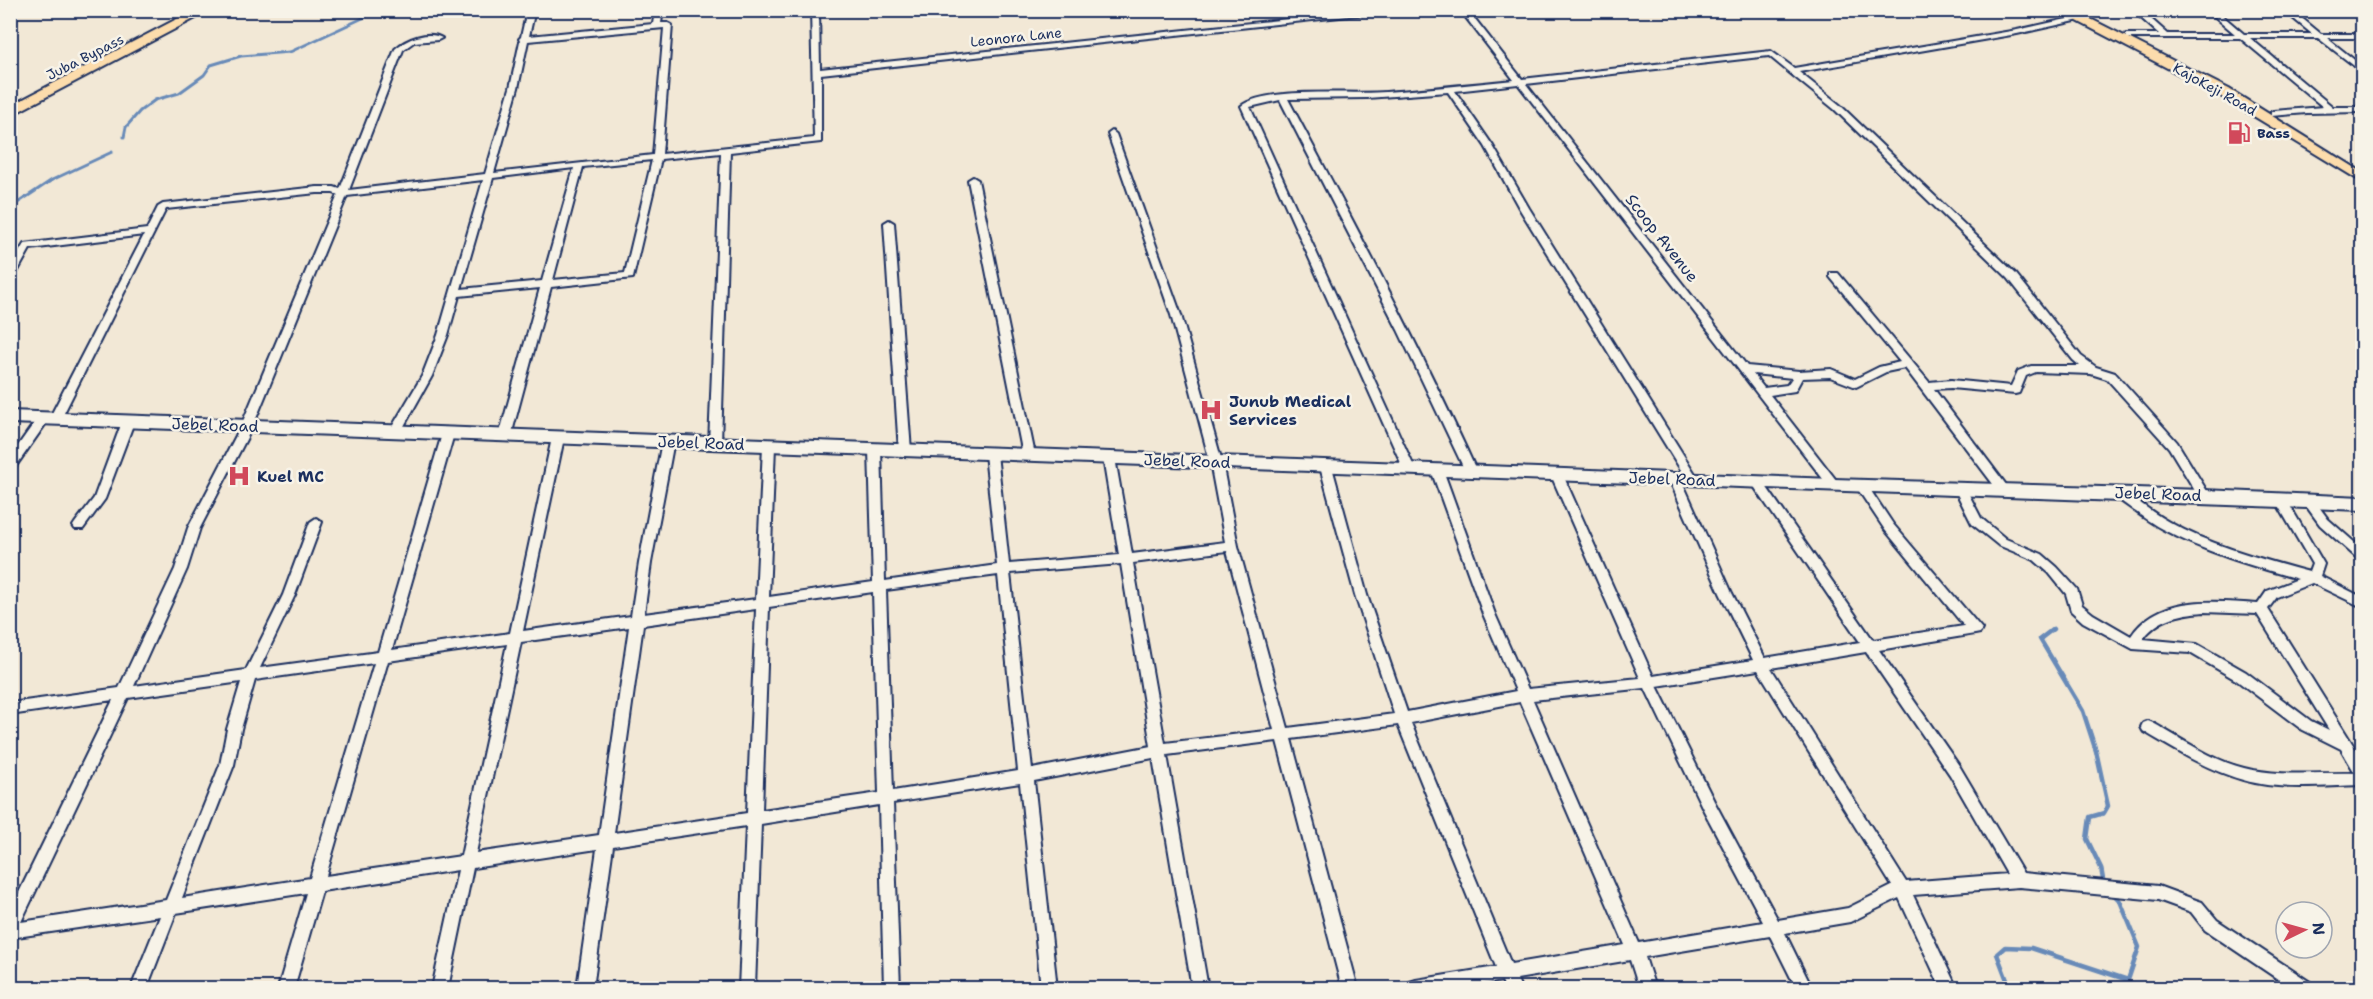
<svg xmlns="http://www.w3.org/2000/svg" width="2373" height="999" font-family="'Shantell Sans',sans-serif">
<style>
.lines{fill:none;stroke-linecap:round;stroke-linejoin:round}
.stream-far1{stroke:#678ab8;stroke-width:3}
.stream{stroke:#678ab8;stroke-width:4.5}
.minor-casing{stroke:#1b2f5e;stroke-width:4}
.secondary-casing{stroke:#1b2f5e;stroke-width:4}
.primary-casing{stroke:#1b2f5e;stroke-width:4}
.minor{fill:#f7f3e8;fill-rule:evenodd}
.secondary{fill:#f7f3e8;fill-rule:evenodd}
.primary{fill:#fcdcac;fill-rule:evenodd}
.labels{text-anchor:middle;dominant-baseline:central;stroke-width:5;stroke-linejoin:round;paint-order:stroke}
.far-street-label{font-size:14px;fill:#1b2f5e;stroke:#f7f3e8}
.far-poi-label{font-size:14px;font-weight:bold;fill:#1b2f5e;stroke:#f7f3e8;text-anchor:start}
.street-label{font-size:16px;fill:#1b2f5e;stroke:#f7f3e8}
.poi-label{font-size:16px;font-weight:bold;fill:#1b2f5e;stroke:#f7f3e8;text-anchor:start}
</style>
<rect width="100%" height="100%" fill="#f2e8d6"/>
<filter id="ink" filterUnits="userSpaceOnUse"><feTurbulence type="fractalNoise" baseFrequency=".0167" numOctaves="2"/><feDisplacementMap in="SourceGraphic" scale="12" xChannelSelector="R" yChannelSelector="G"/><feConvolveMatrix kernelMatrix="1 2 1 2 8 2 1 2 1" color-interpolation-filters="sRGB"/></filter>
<g filter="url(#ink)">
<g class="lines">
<path class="stream-far1" d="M124 137 126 127 140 111 155 100 179 93 204 75 211 65 241 56 290 52 380 10
M10 208 52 180 112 152"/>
<path class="stream" d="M2053 629 2040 639 2083 711 2096 751 2108 806 2104 813 2090 817 2087 839 2101 868 2104 885
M2010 988 1997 954 2005 947 2031 948 2128 980 2139 947 2120 901 2113 894"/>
<g class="minor-casing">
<path id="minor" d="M527 10H535L529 36 653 24 655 10H663L661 23H668L672 25 662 154 814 138 811 10H819L820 69 1372 10H1403L821 74V142L730 152 721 444 715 448 709 444 721 153 661 159 633 278 551 287 511 436 505 440 499 436 540 288 459 296 448 335 432 376 399 435H391L389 432 422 376 438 335 483 180 347 196 253 426 200 528 187 569 134 686 246 670 283 595 310 522 316 518 322 522 295 595 260 668 378 652 442 434 448 430 454 434 392 650 510 633 552 438 558 434 564 438 523 631 631 616 639 563 662 441 668 437 674 441 651 563 644 614 756 599 763 446 769 442 775 446 769 597 873 582 869 450 875 446 881 450 885 581 997 565 985 454 991 450 997 454 1009 564 1119 555 1103 458 1109 454 1115 458 1132 554 1225 542 1210 462 1171 315 1108 134 1112 131 1116 134 1181 315 1222 462 1238 546 1288 728 1394 714 1355 595 1320 467 1322 464 1326 463 1332 467 1367 595 1407 712 1516 691 1483 614 1431 470 1433 467 1437 466 1443 470 1495 614 1528 689 1640 678 1551 475 1557 471 1563 475 1653 676 1753 660 1720 593 1669 479 1675 475 1681 479 1732 593 1765 658 1860 642 1753 485 1751 482 1753 479H1761L1873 640 1964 626 1885 530 1855 485 1861 481 1865 482 1893 524 1982 629 1980 633 1975 634 1879 650 1960 767 2023 873 2158 886 2196 900 2202 902 2217 920 2310 982 2312 988H2291L2205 930 2191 912 2158 900 2019 887 1913 895 1957 988H1941L1899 898 1850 922 1785 933 1812 988H1796L1770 936 1645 957 1655 988H1639L1630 960 1517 979 1521 988H1505L1502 981 1460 988H1408L1410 982 1416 980 1496 967 1398 725 1291 739 1358 988H1342L1277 741 1167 755 1208 988H1192L1153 758 1034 781 1057 988H1041L1020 783 893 803 900 988H884L879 805 761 824 755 988H739L746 826 613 846 593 988H577L597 849 473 868 448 988H432L458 870 322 891 294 988H278L306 893 176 913 147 988H131L160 916 10 938V911L113 700 10 715V703L119 688 175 569 188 528 241 426 338 195 333 193H317L166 209 61 419 55 423 49 419 144 235 30 249 15 276 10 279V266L24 244 147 229 158 207 163 204 317 187H334L340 189 395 49C406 39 428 30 442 38L438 40 414 42 403 50 349 190 485 174 510 88 520 41 519 39 521 37ZM664 28 653 155 494 173 518 88 528 41ZM652 160 625 273 553 280 583 167ZM574 168 542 281 461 289 493 178ZM1227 551 1274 730 1165 743 1133 563ZM1121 564 1151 746 1032 769 1010 573ZM998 575 1018 771 893 791 886 590ZM873 592 879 793 762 810 769 607ZM756 609 747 813 614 833 643 625ZM629 627 599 835 476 853 521 642ZM507 644 461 856 326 876 388 661ZM1866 652 1950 775 2007 874 1906 882 1771 668ZM374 663 310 878 182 898 234 765 241 729 255 680ZM1758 670 1892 886 1848 908 1778 920 1714 801 1657 686ZM241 682 227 729 220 765 166 900 21 922 128 698ZM1645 688 1704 811 1763 922 1639 943 1533 700ZM1520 702 1625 945 1511 964 1411 723Z
M1460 10H1468L1522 79 1771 51 1794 68 2017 30 2080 16V20L2017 34 1799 72 1840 105 2016 274 2081 356 2096 367 2115 373 2177 442 2210 496 2208 499H2200L2169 448 2107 379 2091 374 2036 372 2026 376 2019 393 2015 394 1951 388 1934 389 2007 486 2009 489 2003 493 1999 492 1905 368 1886 372 1856 387 1830 377 1802 378 1795 391 1770 395 1840 485 1834 489 1830 488 1518 84 1455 91 1493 146 1529 208 1699 480 1693 484 1689 483 1519 208 1485 146 1448 92 1367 98 1288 99C1354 222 1419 345 1477 472L1475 475H1467L1398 330 1280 100 1250 107 1415 469 1413 472H1405L1241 106C1268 86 1350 95 1386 92 1429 89 1471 84 1514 80ZM1769 56 1834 109 2008 278 2073 360 2080 366H2031L2018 371 2011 386 1951 380 1929 382 1838 273H1830V277L1900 362 1879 367 1855 379 1831 369 1799 371 1747 366 1526 84ZM1753 374 1792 378 1787 385 1764 388Z
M2132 10H2141L2168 34H2235L2207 10H2216L2244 34H2312L2283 10H2292L2321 34H2362V38H2327L2362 66V72L2318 38H2250L2333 107H2362V112L2307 113 2271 116V112L2274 111 2323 107 2240 38H2126V34H2159Z
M973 177 978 180 1035 455 1029 459 1023 455 968 180Z
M889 220 894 223 911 451 905 455 899 451 884 223Z
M43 415 49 419 14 469 10 470V457L39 416Z
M128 418 134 422 105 499 83 529H75L73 526 75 523 94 498 122 422Z
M1960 484 1964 485 1981 518 2006 539 2042 554 2057 567 2077 589 2082 605 2093 614 2131 636C2159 594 2213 601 2258 604L2267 591 2298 579C2252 566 2204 552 2162 529 2145 520 2130 507 2115 497L2113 494 2115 491H2123C2138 501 2153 513 2169 522 2212 546 2262 559 2309 572L2312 564 2276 502 2278 499H2286L2324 564 2320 576 2362 597V607L2312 583 2277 597 2268 609 2362 759V785C2324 786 2281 791 2243 780 2207 770 2175 750 2143 731L2141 727 2143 723 2148 721 2153 723C2182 739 2212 760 2244 768 2280 777 2318 772 2355 773L2341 749 2301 729 2236 680 2190 653 2133 649 2083 622 2071 611 2066 594 2049 573 2034 560 1998 545 1972 524 1954 488ZM2204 612 2257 614 2329 730 2311 721 2246 672 2197 644 2143 639C2158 618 2180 614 2204 612Z
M2310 499 2314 500 2328 519 2362 549V561L2358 559 2320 525 2304 503Z"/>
</g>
<g class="secondary-casing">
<path id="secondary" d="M10 411 1834 479 2204 490 2362 497V510L10 423Z"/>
</g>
<g class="primary-casing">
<path id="primary" d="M194 10H211L10 116V106Z
M2056 10H2073L2229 89 2362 172V182L2219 95Z"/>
</g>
<use href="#minor" class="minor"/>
<use href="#secondary" class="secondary"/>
<use href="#primary" class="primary"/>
</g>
</g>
<defs>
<g id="fuel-bare" transform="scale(1.8)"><path d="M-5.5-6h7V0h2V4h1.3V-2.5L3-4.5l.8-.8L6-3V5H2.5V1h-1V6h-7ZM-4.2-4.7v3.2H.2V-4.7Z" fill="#d1495b" stroke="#f7f3e8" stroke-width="2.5" paint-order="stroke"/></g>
<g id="hospital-bare" transform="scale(1.8)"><path d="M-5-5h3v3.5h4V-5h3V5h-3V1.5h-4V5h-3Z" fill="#d1495b" stroke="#f7f3e8" stroke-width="2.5" paint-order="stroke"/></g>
</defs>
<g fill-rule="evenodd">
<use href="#fuel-bare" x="2239" y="133"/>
<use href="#hospital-bare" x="1211" y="410"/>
<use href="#hospital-bare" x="239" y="476"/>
</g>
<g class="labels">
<g class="far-street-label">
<text transform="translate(1016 37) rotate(-6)">Leonora Lane</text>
<text transform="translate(85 57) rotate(-27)">Juba Bypass</text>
<text transform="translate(2215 89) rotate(29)">KajoKeji Road</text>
</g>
<g class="far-poi-label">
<text x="2257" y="133">Bass</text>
</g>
<g class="street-label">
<text transform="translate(1662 238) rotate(52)">Scoop Avenue</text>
<text transform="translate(215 425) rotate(2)">Jebel Road</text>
<text transform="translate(701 443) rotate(2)">Jebel Road</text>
<text transform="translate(1187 461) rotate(2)">Jebel Road</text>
<text transform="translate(1672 479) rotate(2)">Jebel Road</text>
<text transform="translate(2158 494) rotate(2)">Jebel Road</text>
</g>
<g class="poi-label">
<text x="1229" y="401">Junub Medical<tspan x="1229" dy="18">Services</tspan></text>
<text x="257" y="476">Kuel MC</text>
</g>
</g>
<rect width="2373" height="999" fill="none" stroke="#f7f3e8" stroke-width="36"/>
<rect x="18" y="18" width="2337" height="963" fill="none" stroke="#1b2f5e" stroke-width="2" filter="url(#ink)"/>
<g transform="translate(2304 930) rotate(85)"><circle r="28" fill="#f7f3e8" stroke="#9fa5b1" stroke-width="1.5"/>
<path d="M0-4.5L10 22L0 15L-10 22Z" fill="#d1495b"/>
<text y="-9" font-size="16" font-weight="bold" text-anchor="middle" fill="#1b2f5e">N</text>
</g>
</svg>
